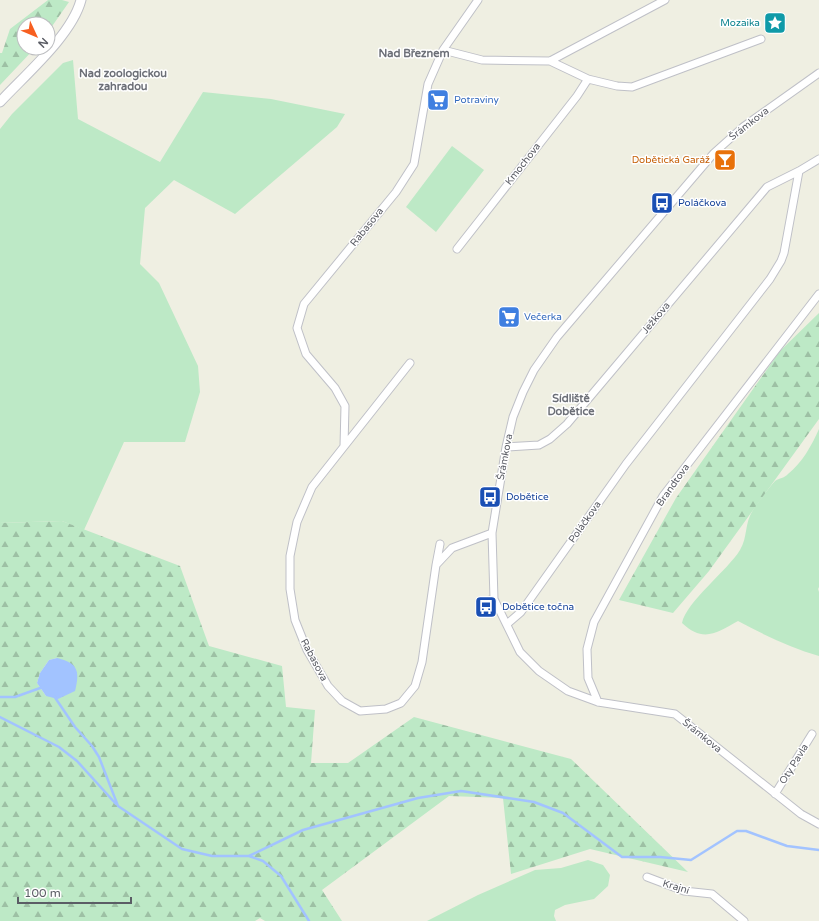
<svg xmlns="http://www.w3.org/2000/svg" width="819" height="921" font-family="'Varela Round',sans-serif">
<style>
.grass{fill:#bde9c6}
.forest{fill:url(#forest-firs);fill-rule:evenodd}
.water{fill:#a2c3ff}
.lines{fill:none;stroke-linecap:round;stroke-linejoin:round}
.stream{stroke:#a2c3ff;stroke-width:2.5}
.minor-casing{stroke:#bfc0c7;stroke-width:9}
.tertiary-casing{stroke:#bfc0c7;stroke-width:11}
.minor{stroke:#fff;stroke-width:7}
.tertiary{stroke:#fff;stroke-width:9}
.labels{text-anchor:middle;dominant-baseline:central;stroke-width:3;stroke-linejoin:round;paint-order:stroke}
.culture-label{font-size:10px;fill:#0d838f;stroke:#fff;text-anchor:end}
.shop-label{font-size:10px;fill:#366cbe;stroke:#fff;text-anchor:start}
.street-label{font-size:10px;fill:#5b5d65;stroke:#fff}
.food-label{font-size:10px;fill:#c56008;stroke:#fff;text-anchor:end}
.transit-label{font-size:10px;fill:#164399;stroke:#fff;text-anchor:start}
.neighbourhood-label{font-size:11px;font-weight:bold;fill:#6c6f77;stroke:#fff}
</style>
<defs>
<pattern id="forest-firs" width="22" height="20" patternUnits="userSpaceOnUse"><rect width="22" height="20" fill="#bde9c6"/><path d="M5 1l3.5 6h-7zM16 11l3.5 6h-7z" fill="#9dc0a4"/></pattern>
</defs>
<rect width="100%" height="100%" fill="#efefe2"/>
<path class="grass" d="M73 60 78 119 160 162 203 92 271 99 345 114 337 127 235 214 174 180 145 208 140 264 159 283 198 366 200 392 185 442H124L84 530 62 521 0 523V129L12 114 63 63Z
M452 146 484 170 436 232 406 207Z
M819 429V587L818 589 819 592V656C791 648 764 635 738 621 717 633 703 643 682 623 686 602 728 570 740 550 748 537 744 524 753 510 755 506 772 484 775 481 779 478 785 478 788 474 802 463 812 445 819 429Z
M588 860 603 865 610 875 608 886 594 899 565 905 555 910 554 916 556 921H427L478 895 535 870 561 868Z"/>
<path class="forest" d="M48 0H62L69 2 48 32V24H24V48H35L0 85V53H2L10 29Z
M819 313V419L709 571 673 613 619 600 676 498 780 351Z
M62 521 180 566 209 646 282 666 286 707 315 710 311 763H348L414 717 571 759 688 872 590 849 511 874 503 798 449 796 322 890 342 921H265L260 918 255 921H0V523ZM57 658 46 696 37 683 40 673 49 660Z"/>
<path class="water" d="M57 658C78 663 80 671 75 691L58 699 46 696 37 683 40 673 49 660Z"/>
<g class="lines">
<path class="stream" d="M54 696 75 727 92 746 99 757 118 806 182 849 212 856H249L303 830 418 798 461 791 534 802 563 813 622 857H660L691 860 737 831H746L787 846 819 850
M0 697H15L43 687
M0 717 59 747 77 761 116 804
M249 856 263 861 281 876 309 921"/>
<g class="minor-casing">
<path id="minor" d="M443 50 482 60 550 61 665 0
M819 73 743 127 714 153 557 337 534 370 523 392 513 417 506 447 492 533 494 599 520 652 539 671 568 691 598 702 675 714 801 814 819 824
M588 79 617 86 632 87 761 39
M457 249 577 96 588 79 550 61
M410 363 312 487 297 522 290 556V589L295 620 307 650 328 686 342 701 360 711 386 709 401 703 415 686 422 662 436 565 452 548 492 533
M344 446 345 406 335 388 306 354 297 328 304 304 396 192 414 164 428 84 443 50 478 0
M506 447 539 445 550 439 567 424 767 187 799 171 819 159
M436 565 440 544
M482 602 494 599
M507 624 521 612 626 464 770 279 781 261 784 253 799 171
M598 702 588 678 587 649 594 622 663 496 819 294
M775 794 812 734
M647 877 684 891 712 894 744 921"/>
</g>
<g class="tertiary-casing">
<path id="tertiary" d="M0 102C25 75 72 35 81 0"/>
</g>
<use href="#minor" class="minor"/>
<use href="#tertiary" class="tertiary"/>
</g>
<defs>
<g id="sight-square" transform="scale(1.15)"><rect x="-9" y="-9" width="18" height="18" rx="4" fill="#0f9aa8" stroke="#fff"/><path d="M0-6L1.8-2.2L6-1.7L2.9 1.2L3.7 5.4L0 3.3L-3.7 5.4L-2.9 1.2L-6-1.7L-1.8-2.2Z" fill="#fff"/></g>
<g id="supermarket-square" transform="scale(1.15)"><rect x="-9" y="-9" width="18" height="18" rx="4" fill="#3f7fe0" stroke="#fff"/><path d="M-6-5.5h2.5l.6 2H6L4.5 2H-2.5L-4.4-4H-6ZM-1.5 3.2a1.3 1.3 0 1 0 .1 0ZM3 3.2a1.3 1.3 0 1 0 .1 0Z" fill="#fff"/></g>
<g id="bar-square" transform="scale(1.15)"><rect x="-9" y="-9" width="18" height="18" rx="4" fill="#e8710a" stroke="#fff"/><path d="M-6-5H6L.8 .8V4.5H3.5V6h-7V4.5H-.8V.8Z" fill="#fff"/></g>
<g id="bus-square" transform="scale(1.15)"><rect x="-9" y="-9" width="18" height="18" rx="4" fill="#1a4fb4" stroke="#fff"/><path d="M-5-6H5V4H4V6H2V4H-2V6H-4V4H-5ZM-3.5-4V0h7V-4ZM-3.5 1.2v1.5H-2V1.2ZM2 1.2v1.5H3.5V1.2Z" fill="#fff"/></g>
</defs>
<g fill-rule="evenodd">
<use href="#sight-square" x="775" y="23"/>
<use href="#supermarket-square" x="438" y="100"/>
<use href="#bar-square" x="725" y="160"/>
<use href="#bus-square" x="662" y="203"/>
<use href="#supermarket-square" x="509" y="317"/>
<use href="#bus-square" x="490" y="497"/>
<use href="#bus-square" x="486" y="607"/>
</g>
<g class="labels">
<g class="culture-label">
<text x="760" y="23">Mozaika</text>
</g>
<g class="shop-label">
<text x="454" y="100">Potraviny</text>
<text x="524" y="317">Večerka</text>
</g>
<g class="street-label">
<text transform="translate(749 124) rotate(-38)">Šrámkova</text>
<text transform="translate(523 164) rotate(-52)">Kmochova</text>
<text transform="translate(367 227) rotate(-51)">Rabasova</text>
<text transform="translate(656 318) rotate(-50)">Ježkova</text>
<text transform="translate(505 457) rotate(-79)">Šrámkova</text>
<text transform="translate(673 485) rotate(-55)">Brandtova</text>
<text transform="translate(585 522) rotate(-55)">Poláčkova</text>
<text transform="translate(314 660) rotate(62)">Rabasova</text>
<text transform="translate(702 736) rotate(39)">Šrámkova</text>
<text transform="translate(794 764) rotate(-58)">Oty Pavla</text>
<text transform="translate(676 887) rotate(17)">Krajní</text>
</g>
<g class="food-label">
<text x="710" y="160">Dobětická Garáž</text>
</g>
<g class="transit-label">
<text x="678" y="203">Poláčkova</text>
<text x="506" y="497">Dobětice</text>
<text x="502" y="607">Dobětice točna</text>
</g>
<g class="neighbourhood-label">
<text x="414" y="53">Nad Březnem</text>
<text x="123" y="73">Nad zoologickou<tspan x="123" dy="13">zahradou</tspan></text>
<text x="571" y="398">Sídliště<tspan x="571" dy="13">Dobětice</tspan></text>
</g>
</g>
<g transform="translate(36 36) rotate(134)"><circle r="19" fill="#ffffff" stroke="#bdbec1"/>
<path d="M0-3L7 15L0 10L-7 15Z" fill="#f75f20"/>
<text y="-6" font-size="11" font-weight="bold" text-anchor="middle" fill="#5b5d65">N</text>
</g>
<path d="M18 897v6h113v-6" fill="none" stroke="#5b5d65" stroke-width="2"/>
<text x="24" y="897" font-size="12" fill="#5b5d65" stroke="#ffffff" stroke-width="3" paint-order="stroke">100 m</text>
</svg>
